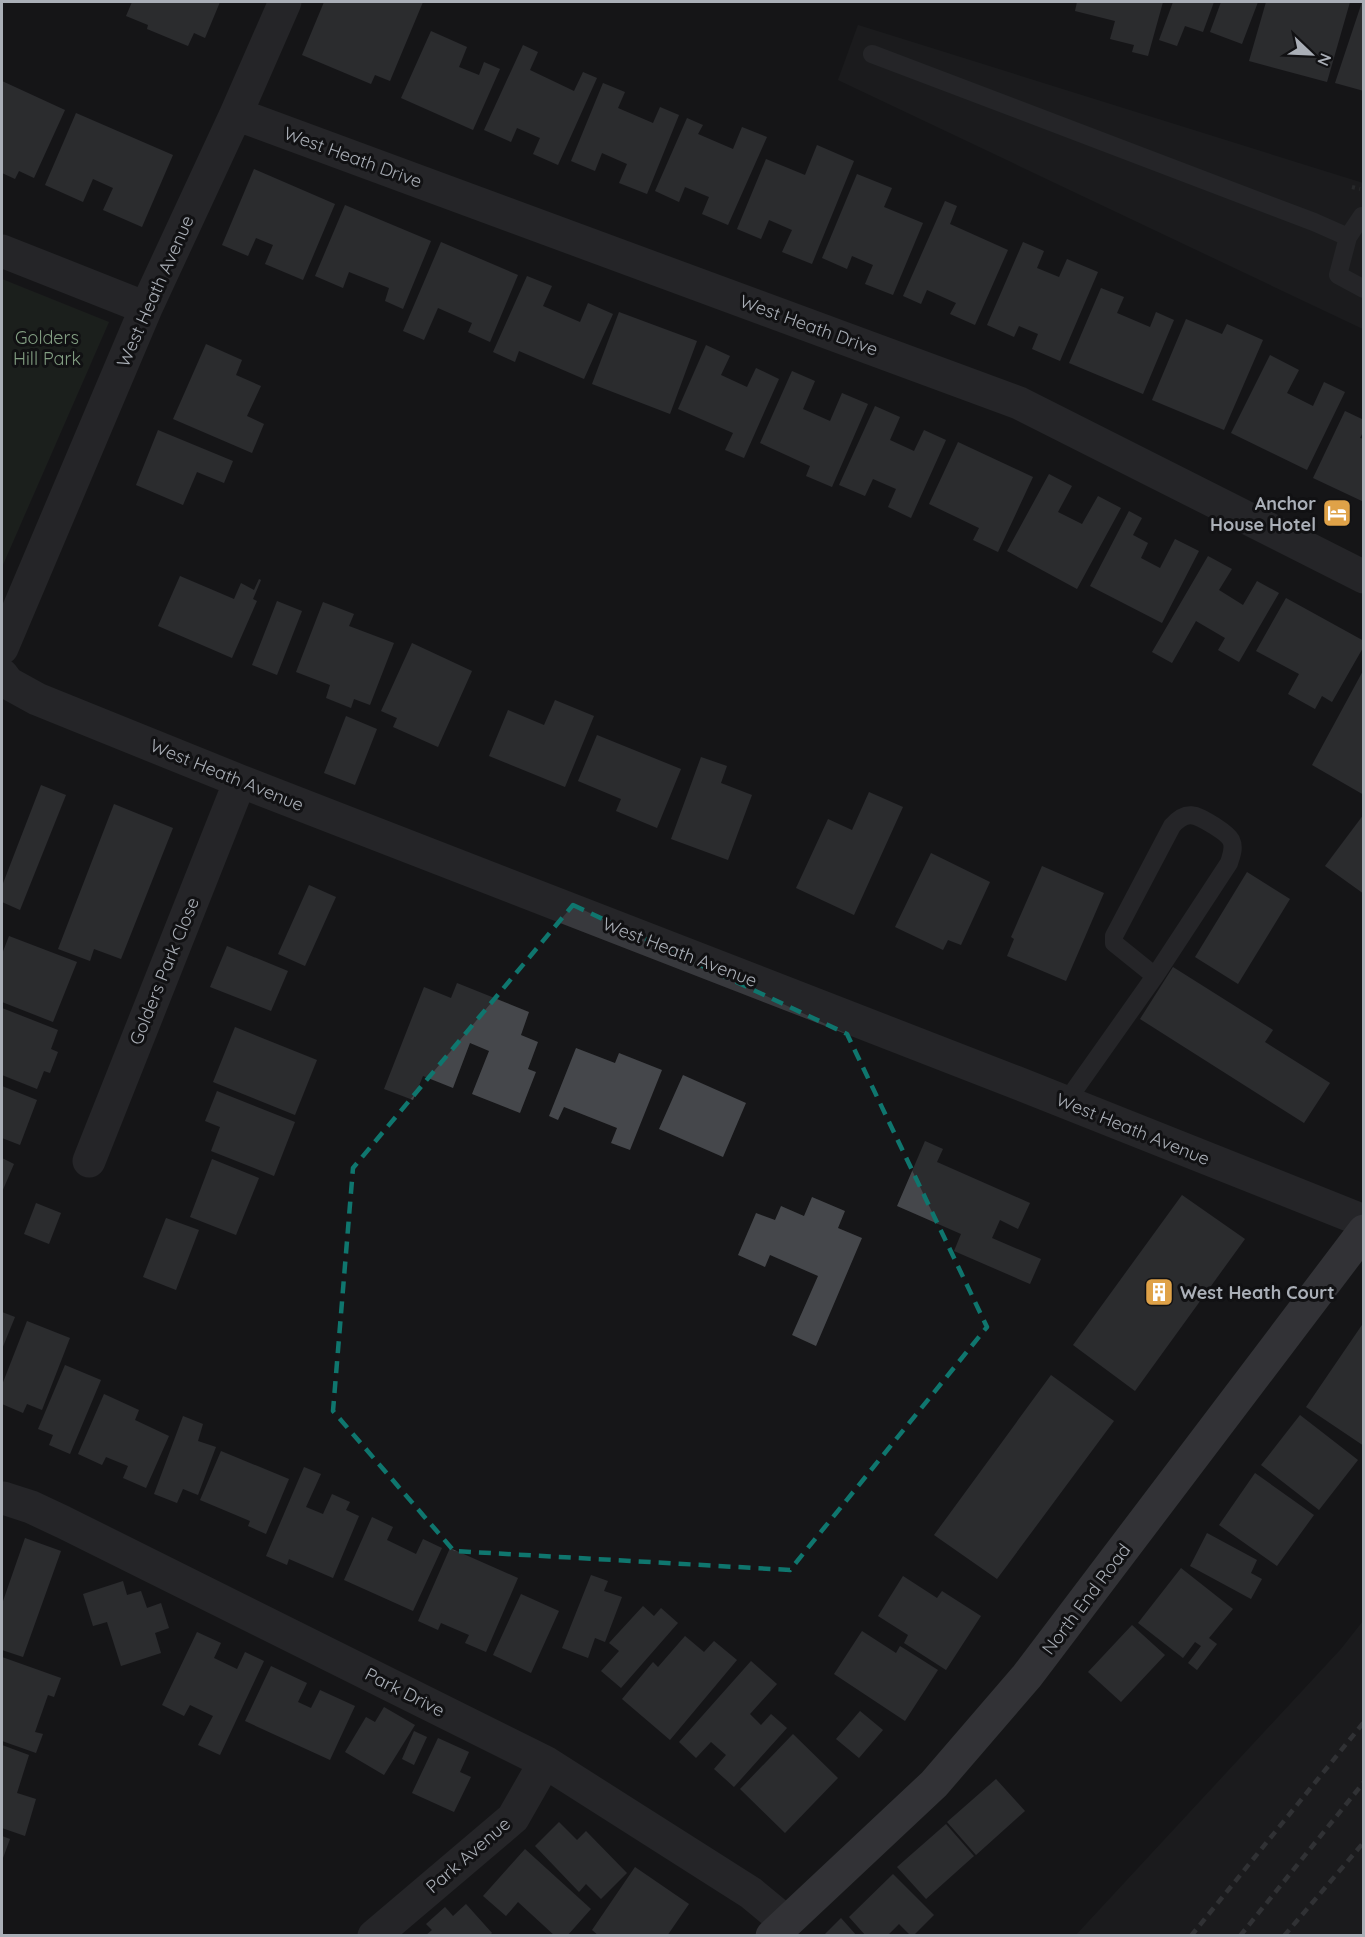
<svg xmlns="http://www.w3.org/2000/svg" width="1365" height="1937" font-family="Quicksand,sans-serif">
<style>
.built{fill:#222325}
.green{fill:#232a23}
.building{fill:#45474b}
.lines{fill:none;stroke-linecap:round;stroke-linejoin:round}
.path{stroke:#3e4043;stroke-width:4;stroke-dasharray:3 4.5;stroke-linecap:butt}
.service{stroke:#38393d;stroke-width:18}
.minor{stroke:#38393d;stroke-width:33}
.primary{stroke:#54565b;stroke-width:33}
.rail{stroke:#515357;stroke-width:4.5;stroke-dasharray:8 6;stroke-linecap:butt}
.marked{fill:none;stroke:#0f766e;stroke-width:4.5;stroke-dasharray:12 8;stroke-linejoin:round}
.labels{text-anchor:middle;dominant-baseline:central;stroke-width:6;stroke-linejoin:round;paint-order:stroke}
.street-label{font-size:18px;fill:#aaafb7;stroke:#111113}
.park-label{font-size:18px;fill:#839f83;stroke:#111113}
.poi-label{font-size:18px;font-weight:bold;fill:#aaafb7;stroke:#111113;text-anchor:end}
</style>
<rect width="100%" height="100%" fill="#161618"/>
<path class="built" d="M858 25 1363 183V329L838 80Z
M1363 1621V1935H1076L1341 1649Z"/>
<path class="green" d="M2 279 109 322 2 567Z"/>
<path class="building" d="M132 2H220L205 38 194 33 188 46 147 29 148 25 126 16Z
M324 2H423L390 81 375 75 371 84 302 55Z
M1077 2H1163L1148 56 1132 52 1134 45 1110 39 1115 21 1075 11Z
M1173 2H1214L1203 32 1185 26 1177 46 1159 40Z
M1221 2H1258L1242 44 1210 32Z
M1266 2H1350L1327 82 1249 61Z
M1362 2H1364V91L1335 83Z
M431 31 467 47 459 67 479 75 484 62 500 69 473 130 401 98Z
M523 45 538 52 530 70 574 91 583 72 597 78 558 165 533 154 540 138 517 128 511 142 484 130Z
M2 81 65 110 34 178 19 171 15 179 2 173Z
M603 83 625 92 618 108 653 123 660 107 679 115 647 194 619 183 627 164 602 153 595 171 571 161Z
M76 113 173 155 142 227 103 210 113 188 93 179 83 202 45 185Z
M687 118 703 125 698 134 733 149 742 127 767 137 728 225 702 214 709 197 685 187 679 202 655 191Z
M817 145 854 161 812 264 782 252 792 230 769 220 761 239 737 229 766 159 805 175Z
M254 169 335 204 303 280 265 264 273 245 256 238 248 256 222 245Z
M857 174 892 188 884 207 923 223 893 295 865 284 873 265 852 256 847 269 822 258Z
M945 201 957 206 950 224 1008 250 975 325 950 314 956 303 927 290 921 304 903 296Z
M345 205 431 241 403 309 385 301 389 288 349 272 343 288 315 276Z
M441 242 518 275 490 342 468 332 472 323 438 308 424 340 403 331Z
M1023 242 1044 251 1037 268 1059 277 1067 259 1098 272 1060 361 1032 349 1038 334 1019 326 1014 337 987 325Z
M527 276 552 286 543 306 580 322 588 303 613 314 584 379 519 351 515 362 493 352Z
M1101 288 1124 297 1117 313 1150 327 1156 312 1174 320 1143 394 1069 363Z
M619 312 697 341 670 414 592 384Z
M1186 319 1222 334 1227 324 1263 340 1224 430 1152 400Z
M206 344 242 360 236 375 261 386 247 416 264 424 252 453 173 419Z
M706 345 730 356 721 375 747 387 756 368 779 379 744 458 725 450 733 433 678 409Z
M1270 355 1299 370 1287 393 1313 406 1324 382 1345 392 1307 470 1231 433Z
M792 371 815 381 803 409 830 421 842 393 868 404 832 487 806 476 810 466 760 443Z
M875 406 900 417 890 440 914 451 924 430 946 440 911 518 888 507 896 489 873 479 865 496 839 485Z
M1345 411 1364 420V430L1360 438 1364 439V502L1313 478Z
M158 430 233 461 224 483 197 472 183 505 136 485Z
M958 442 1033 477 998 552 973 540 979 528 929 504Z
M1049 474 1072 486 1058 512 1082 524 1098 496 1121 508 1077 589 1007 551Z
M1129 511 1142 518 1133 535 1148 543 1141 558 1160 568 1175 539 1199 551 1162 623 1090 586Z
M1208 556 1232 569 1219 590 1243 605 1257 581 1279 593 1239 662 1218 650 1225 638 1196 621 1172 663 1152 652Z
M180 576 234 599 241 583 254 590 259 579 261 580 253 599 257 601 232 658 158 626Z
M1286 598 1364 641V646L1332 702 1322 696 1315 709 1288 694 1299 674 1256 651Z
M277 601 302 611 277 675 252 665Z
M323 602 354 614 349 626 394 643 370 705 354 699 351 708 326 698 330 685 296 672Z
M412 643 472 671 438 747 393 727 397 718 381 711Z
M1364 669V795L1312 765Z
M555 700 594 716 565 787 489 756 508 710 544 725Z
M346 716 377 729 355 785 324 773Z
M597 735 681 769 657 828 616 811 621 799 578 781Z
M701 757 727 766 721 783 752 795 728 860 671 839Z
M41 785 66 795 20 910 2 902V886Z
M869 792 903 807 854 915 796 888 828 819 852 830Z
M114 804 173 828 121 959 94 949 90 961 58 949Z
M1364 814V894L1325 866Z
M931 853 990 882 961 945 948 940 943 950 895 927Z
M1042 866 1104 893 1066 981 1007 956 1014 939 1011 937Z
M1247 872 1290 899 1238 984 1195 957Z
M309 885 336 897 305 966 278 954Z
M9 936 77 962 53 1022 2 1002V954Z
M227 946 288 971 271 1011 210 987Z
M1173 967 1273 1030 1265 1042 1330 1083 1304 1123 1140 1019Z
M457 983 529 1012 521 1035 538 1042 528 1069 536 1072 520 1113 472 1094 489 1051 470 1043 453 1088 423 1076 413 1100 384 1089 424 987 451 998Z
M2 1008 58 1030 51 1049 58 1052 50 1073 44 1071 37 1089 2 1075Z
M235 1027 317 1060 295 1115 213 1082Z
M576 1048 615 1063 619 1053 662 1070 630 1150 611 1143 617 1128 564 1107 558 1120 549 1116Z
M683 1075 746 1103 723 1157 659 1129Z
M2 1086 37 1100 20 1145 2 1138Z
M217 1091 295 1122 274 1176 211 1151 220 1127 205 1121Z
M925 1141 943 1149 937 1162 1030 1203 1018 1229 1000 1220 992 1238 1041 1259 1030 1284 954 1251 961 1234 897 1206Z
M2 1158 14 1164 2 1192Z
M212 1159 259 1178 236 1235 190 1217Z
M1182 1195 1245 1239 1135 1391 1073 1345Z
M812 1197 845 1211 838 1228 862 1238 816 1346 792 1335 818 1276 770 1255 765 1267 738 1255 756 1213 775 1220 781 1206 804 1216Z
M36 1203 61 1213 49 1244 24 1234Z
M166 1218 199 1230 176 1290 143 1277Z
M2 1312 15 1317 2 1349Z
M27 1321 70 1338 42 1410 27 1404 23 1413 2 1404V1385Z
M1364 1322V1446L1306 1407Z
M65 1365 101 1380 70 1454 49 1445 53 1435 38 1429Z
M1051 1375 1114 1421 997 1579 934 1535Z
M104 1394 139 1410 135 1420 169 1436 146 1488 123 1478 128 1466 106 1457 102 1465 78 1454Z
M1300 1415 1358 1460 1319 1510 1261 1465Z
M183 1416 203 1424 198 1441 216 1447 198 1495 183 1489 177 1503 154 1494Z
M221 1451 289 1479 266 1534 248 1526 250 1521 200 1500Z
M304 1467 321 1474 306 1507 323 1514 332 1494 350 1502 346 1510 359 1516 333 1578 289 1559 287 1565 266 1556Z
M1255 1473 1314 1515 1277 1566 1219 1525Z
M372 1517 393 1527 387 1540 416 1554 423 1539 442 1548 413 1611 344 1580Z
M1207 1533 1257 1560 1251 1573 1262 1579 1251 1599 1190 1566Z
M25 1538 61 1551 23 1657 2 1650V1604Z
M450 1548 518 1578 486 1652 465 1643 469 1635 441 1623 438 1630 418 1621Z
M1181 1568 1233 1609 1209 1638 1217 1644 1197 1670 1188 1663 1201 1646 1195 1642 1183 1658 1138 1623Z
M591 1575 608 1581 604 1591 622 1597 605 1642 595 1638 588 1658 562 1648Z
M903 1576 937 1598 942 1591 981 1616 946 1670 904 1643 908 1635 878 1616Z
M123 1581 127 1595 141 1591 147 1608 161 1603 169 1628 155 1633 161 1653 121 1666 107 1622 93 1626 83 1594Z
M521 1594 559 1611 531 1673 493 1655Z
M643 1606 654 1616 661 1608 678 1623 621 1688 601 1671 619 1651 609 1643Z
M1132 1625 1165 1655 1121 1702 1088 1672Z
M862 1631 896 1653 900 1646 938 1670 905 1721 834 1674Z
M197 1632 221 1643 214 1658 237 1669 245 1652 264 1661 220 1755 198 1745 213 1716 190 1705 184 1716 162 1705Z
M685 1636 704 1652 714 1641 737 1660 670 1740 622 1699 653 1662 658 1667Z
M2 1657 61 1678 54 1697 48 1695 35 1732 43 1734 36 1753 2 1741Z
M751 1661 777 1684 750 1714 761 1725 771 1714 787 1728 734 1787 714 1769 726 1755 711 1742 696 1758 679 1742Z
M271 1666 307 1683 298 1702 311 1708 320 1690 355 1706 330 1760 245 1721Z
M384 1707 415 1725 384 1775 345 1752 366 1717 375 1722Z
M860 1711 883 1730 859 1758 836 1739Z
M414 1731 427 1737 414 1765 402 1759Z
M793 1734 838 1778 785 1833 740 1789Z
M438 1738 469 1752 460 1772 471 1777 454 1812 412 1793Z
M2 1745 29 1755 17 1793 36 1799 25 1836 2 1828Z
M996 1779 1025 1811 976 1855 947 1822Z
M559 1822 577 1840 586 1831 627 1873 601 1899 586 1884 579 1892 535 1846Z
M946 1824 974 1856 926 1899 897 1867Z
M2 1836 10 1839 3 1858 2 1857Z
M525 1849 591 1909 567 1936H555L518 1902 506 1916 483 1896Z
M635 1867 689 1904 667 1936H599L592 1930Z
M893 1874 934 1915 913 1936H911L899 1924 887 1936H866L849 1917Z
M466 1904 492 1933 489 1936H425L432 1930 426 1924 445 1907 453 1916Z
M841 1918 857 1936H823Z"/>
<g class="lines">
<path class="path" d="M1352 187 1360 189"/>
<path class="service" d="M872 54 1314 222 1348 237
M1364 216H1362L1348 237 1338 275 1364 289
M1066 1102 1155 976 1229 863C1231 856 1235 848 1231 840 1228 834 1219 829 1213 825 1196 815 1187 809 1172 826L1114 936V943L1155 976"/>
<path class="minor" d="M236 114 1019 403 1364 577
M2 251 146 308
M2 648 146 308 236 114 285 2
M2 675 8 683 37 699 240 781 1015 1082 1364 1221
M89 1161 240 781
M3 1498 31 1507 63 1522 545 1762 751 1893 786 1922
M374 1936 513 1818 545 1762"/>
<path class="primary" d="M772 1936 934 1784 1027 1676 1364 1231"/>
<path class="rail" d="M1191 1936 1364 1722
M1240 1936 1364 1782
M1284 1936 1364 1842"/>
</g>
<path d="M0 0H1365V1937H0ZM573 905 847 1034 987 1327 790 1570 454 1551 333 1411 353 1168Z" fill="#161618" fill-opacity=".55" fill-rule="evenodd"/>
<path class="marked" d="M573 905 847 1034 987 1327 790 1570 454 1551 333 1411 353 1168Z"/>
<defs>
<g id="hotel-square" transform="scale(1.5)"><rect x="-9" y="-9" width="18" height="18" rx="4" fill="#dfa248" stroke="#111113"/><path d="M-6-4.5h1.5V1H6V5H4.5V3h-9V5H-6ZM-4 0a1.8 1.8 0 1 1 3.6 0ZM.5 0V-2.5h3Q6-2.5 6 0Z" fill="#fff"/></g>
<g id="building-square" transform="scale(1.5)"><rect x="-9" y="-9" width="18" height="18" rx="4" fill="#dfa248" stroke="#111113"/><path d="M-4-6H4V6H1V3H-1V6H-4ZM-2.5-4.3h1.7v1.8h-1.7ZM.8-4.3h1.7v1.8H.8ZM-2.5-1h1.7V.8h-1.7ZM.8-1h1.7V.8H.8Z" fill="#fff"/></g>
</defs>
<g fill-rule="evenodd">
<use href="#hotel-square" x="1337" y="513"/>
<use href="#building-square" x="1159" y="1292"/>
</g>
<g class="labels">
<g class="street-label">
<text transform="translate(353 157) rotate(20)">West Heath Drive</text>
<text transform="translate(155 291) rotate(-66)">West Heath Avenue</text>
<text transform="translate(809 325) rotate(20)">West Heath Drive</text>
<text transform="translate(227 775) rotate(22)">West Heath Avenue</text>
<text transform="translate(680 952) rotate(21)">West Heath Avenue</text>
<text transform="translate(164 971) rotate(-68)">Golders Park Close</text>
<text transform="translate(1133 1129) rotate(22)">West Heath Avenue</text>
<text transform="translate(1086 1599) rotate(-53)">North End Road</text>
<text transform="translate(405 1692) rotate(27)">Park Drive</text>
<text transform="translate(468 1855) rotate(-41)">Park Avenue</text>
</g>
<g class="park-label">
<text x="47" y="337">Golders<tspan x="47" dy="21">Hill Park</tspan></text>
</g>
<g class="poi-label">
<text x="1316" y="503">Anchor<tspan x="1316" dy="21">House Hotel</tspan></text>
<text x="1180" y="1292" text-anchor="start">West Heath Court</text>
</g>
</g>
<rect width="1365" height="1937" fill="none" stroke="#aaafb7" stroke-width="6"/>
<g transform="translate(1311 54) rotate(113)" stroke="#111113" stroke-width="4.5" paint-order="stroke">
<path d="M0-4.5L10 22L0 15L-10 22Z" fill="#aaafb7"/>
<text y="-9" font-size="16" font-weight="bold" text-anchor="middle" fill="#aaafb7">N</text>
</g>
</svg>
